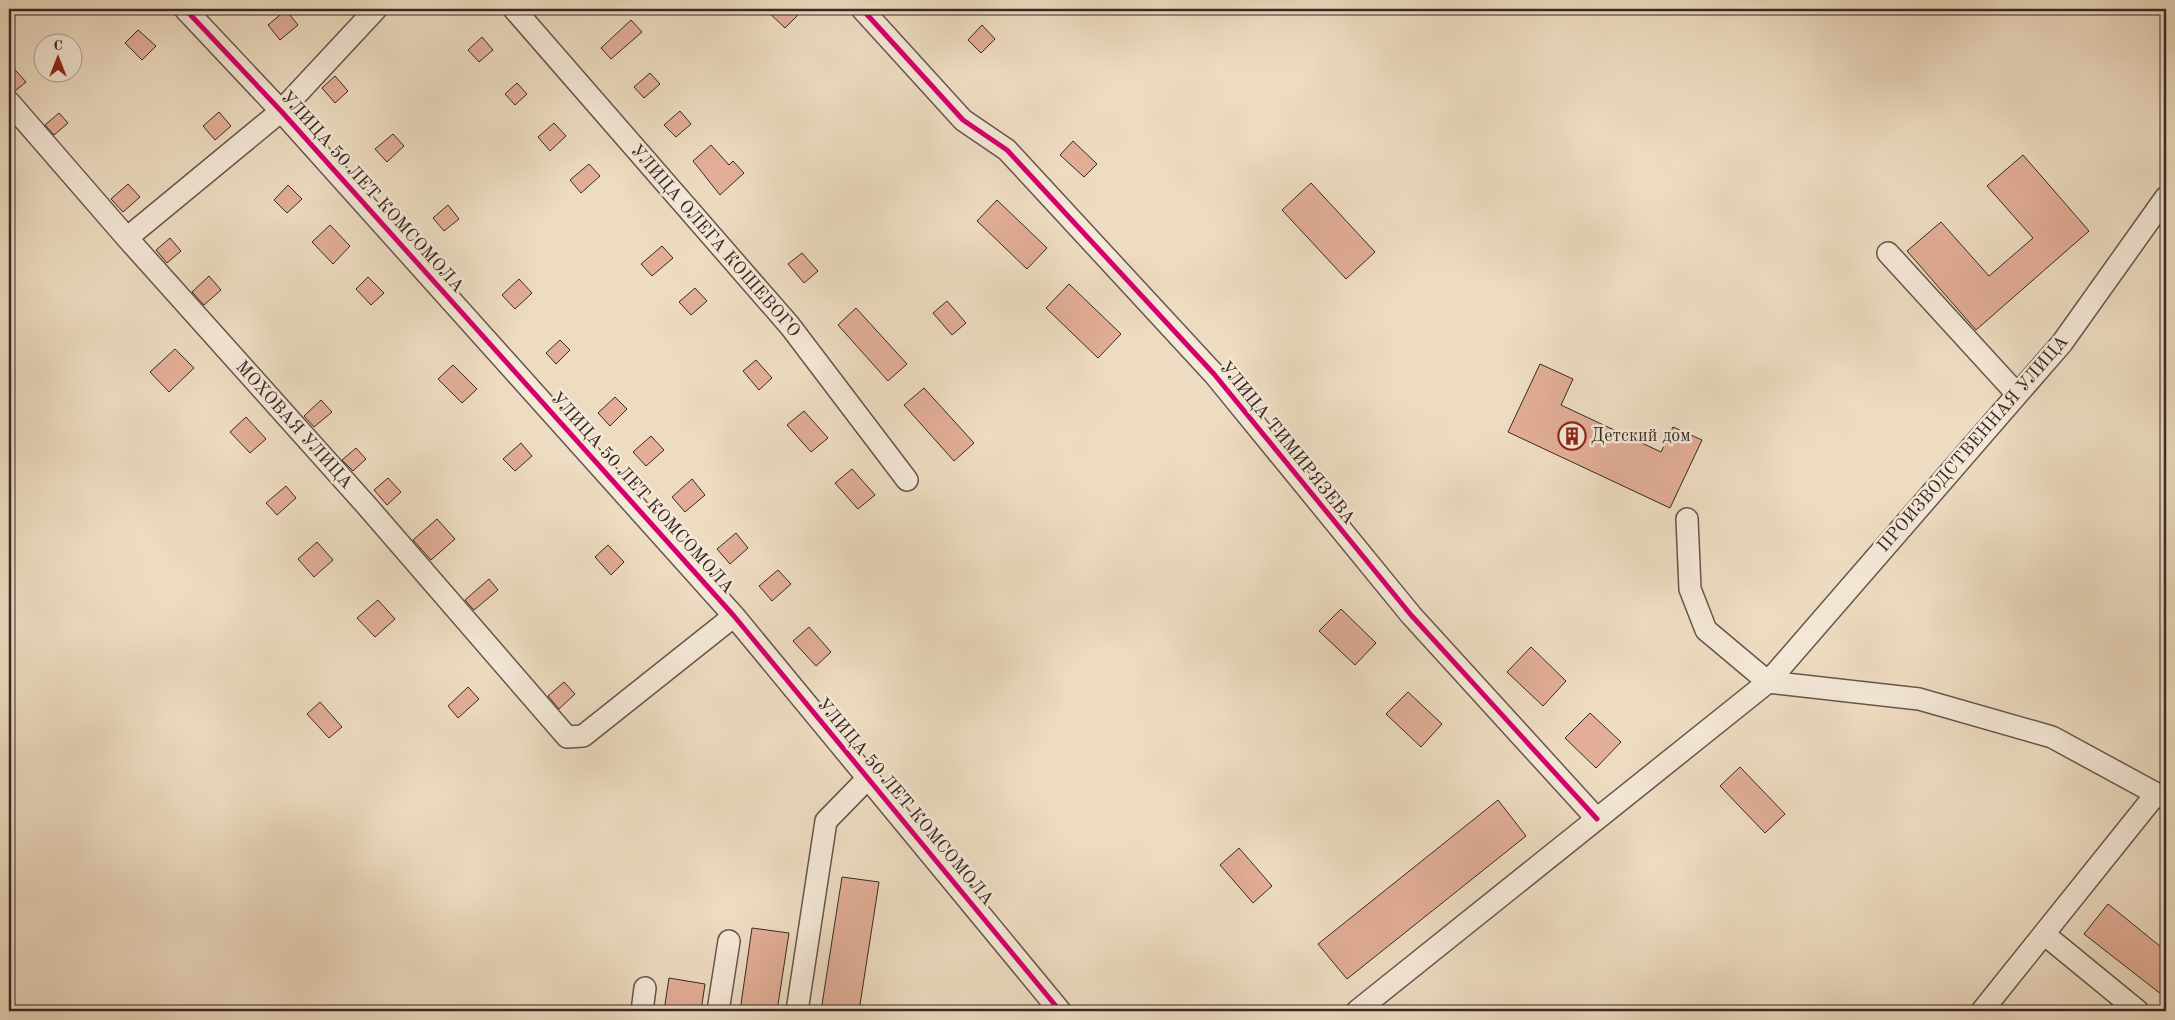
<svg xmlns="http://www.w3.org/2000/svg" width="2175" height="1020" font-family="'Old Standard TT',serif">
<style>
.building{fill:#e2ae97;stroke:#372924}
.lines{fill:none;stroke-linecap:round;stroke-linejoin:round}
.minor-casing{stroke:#65564c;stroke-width:24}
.minor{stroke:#f4e8d7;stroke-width:21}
.cycleway-casing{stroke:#f4e8d7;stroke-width:8}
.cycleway{stroke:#d6006c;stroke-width:5}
.labels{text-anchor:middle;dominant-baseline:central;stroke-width:5;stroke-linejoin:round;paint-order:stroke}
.street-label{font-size:18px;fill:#372924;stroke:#f4e8d7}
.poi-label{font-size:18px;fill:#372924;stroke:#f4e8d7;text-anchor:start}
</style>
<rect width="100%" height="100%" fill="#eedcc2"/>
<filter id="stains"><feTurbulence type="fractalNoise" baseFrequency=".004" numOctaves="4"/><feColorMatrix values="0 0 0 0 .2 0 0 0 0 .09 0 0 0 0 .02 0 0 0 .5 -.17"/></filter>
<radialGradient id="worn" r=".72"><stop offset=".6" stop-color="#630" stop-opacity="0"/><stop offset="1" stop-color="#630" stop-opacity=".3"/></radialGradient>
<path class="building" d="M765 9H804L785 28Z
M286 10 298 25 280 40 268 25Z
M631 20 642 32 611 59 601 48Z
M982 25 995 39 981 53 968 40Z
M138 30 156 46 142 60 125 43Z
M482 37 493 50 479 62 468 50Z
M9 63 26 82 15 91 9 90Z
M650 73 660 84 644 98 634 87Z
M335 76 348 91 335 103 322 88Z
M517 83 527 94 515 105 505 94Z
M680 111 691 124 676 137 664 125Z
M219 112 231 126 215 140 203 126Z
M59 113 68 123 54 135 45 125Z
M554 123 566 136 550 151 538 137Z
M393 134 404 146 387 162 375 149Z
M1073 141 1097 164 1084 177 1060 155Z
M711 145 729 165 733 161 744 173 720 195 693 161Z
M2023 155 2089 231 1976 330 1907 251 1941 222 1989 276 2033 238 1987 186Z
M589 164 600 176 581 193 570 180Z
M1311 183 1375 252 1346 279 1282 210Z
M128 184 140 197 123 212 111 199Z
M288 185 302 199 287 213 274 200Z
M997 200 1047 248 1027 269 977 221Z
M448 205 459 219 444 231 433 218Z
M330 225 350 246 333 264 312 242Z
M170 238 181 251 167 263 156 250Z
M662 246 673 258 652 276 641 264Z
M802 253 818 271 804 283 788 264Z
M209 276 221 290 204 305 192 292Z
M368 277 384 293 371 305 356 289Z
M519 279 532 293 515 309 502 295Z
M1069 284 1121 334 1098 358 1046 308Z
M695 288 707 301 691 315 679 302Z
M947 301 966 323 952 335 933 313Z
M856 308 907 364 888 381 838 325Z
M560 340 570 350 556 364 546 353Z
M175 349 194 368 169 392 150 372Z
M756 360 772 378 759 390 743 371Z
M1540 364 1573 379 1561 405 1661 452 1673 427 1702 440 1670 508 1508 432Z
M453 365 477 389 462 403 438 379Z
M924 388 974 443 954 461 904 405Z
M615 397 627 409 610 426 598 413Z
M321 400 332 412 314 427 304 416Z
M804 411 828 438 811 452 787 425Z
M246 417 266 439 250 453 230 432Z
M651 436 664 450 646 466 633 452Z
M521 443 532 456 515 471 503 459Z
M356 448 366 459 353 471 342 460Z
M852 469 875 495 858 509 835 483Z
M388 478 401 492 387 505 374 490Z
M692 479 705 495 685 512 672 497Z
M286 486 296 498 277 515 266 503Z
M437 519 455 539 431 560 413 540Z
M736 533 748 548 730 564 717 549Z
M317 542 333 560 314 577 298 559Z
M608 545 624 562 611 575 595 557Z
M778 570 791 584 772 601 759 586Z
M489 579 498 590 474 610 465 600Z
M378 600 395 619 375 637 357 618Z
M1341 609 1376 643 1355 665 1319 631Z
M809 627 831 652 816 666 793 641Z
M1531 647 1566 681 1543 706 1507 672Z
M564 682 575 694 559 709 548 696Z
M468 687 479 699 458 718 448 706Z
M1408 692 1442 724 1421 747 1386 714Z
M320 702 342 727 329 738 307 714Z
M1590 713 1621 742 1596 768 1565 738Z
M1740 767 1785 814 1765 833 1720 786Z
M1498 800 1526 836 1347 979 1318 944Z
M1239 848 1272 886 1253 903 1220 865Z
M842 877 879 882 859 1011H821Z
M2108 904 2166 951V998L2084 934Z
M752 928 789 933 777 1011H740Z
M669 978 705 984 701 1011H664Z"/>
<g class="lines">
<g class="minor-casing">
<path id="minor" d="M185 9 281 111 734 616 1060 1011
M514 9 790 326 907 480
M862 9 963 120 1007 150 1214 374 1411 615 1597 819
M9 102 127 238 367 506 567 737 583 736 734 616
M127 238 281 111 376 9
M1888 253 2017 394
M1687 519 1690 589 1706 630 1768 682 2062 343 2166 197
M2044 934 2138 1011
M642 1011 645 988
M718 1011 729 941
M797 1011 826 821 868 778
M1357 1011 1768 682 1919 699 2052 737 2166 799
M1982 1011 2156 794"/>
</g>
<use href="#minor" class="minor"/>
<g class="cycleway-casing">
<path id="cycleway" d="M185 9 281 111 734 616 1060 1011
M862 9 963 120 1007 150 1214 374 1411 615 1597 819"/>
</g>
<use href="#cycleway" class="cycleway"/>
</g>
<defs>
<g id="building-ring" transform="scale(1.4375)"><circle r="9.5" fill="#f4e8d7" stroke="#8f2418" stroke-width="1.5"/><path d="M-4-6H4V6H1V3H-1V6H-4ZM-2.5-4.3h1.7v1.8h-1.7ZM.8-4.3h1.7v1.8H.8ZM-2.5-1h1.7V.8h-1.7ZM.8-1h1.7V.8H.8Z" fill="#8f2418"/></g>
</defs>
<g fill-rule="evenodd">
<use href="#building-ring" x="1572" y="436"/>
</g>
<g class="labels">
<g class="street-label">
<text transform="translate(372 192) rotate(48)">УЛИЦА 50 ЛЕТ КОМСОМОЛА</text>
<text transform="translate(715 241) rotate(49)">УЛИЦА ОЛЕГА КОШЕВОГО</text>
<text transform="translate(294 425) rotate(48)">МОХОВАЯ УЛИЦА</text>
<text transform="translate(1287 443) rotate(51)">УЛИЦА ТИМИРЯЗЕВА</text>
<text transform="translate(1973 444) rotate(-49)">ПРОИЗВОДСТВЕННАЯ УЛИЦА</text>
<text transform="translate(642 493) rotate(48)">УЛИЦА 50 ЛЕТ КОМСОМОЛА</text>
<text transform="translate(905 802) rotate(50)">УЛИЦА 50 ЛЕТ КОМСОМОЛА</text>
</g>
<g class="poi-label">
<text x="1591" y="436">Детский дом</text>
</g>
</g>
<rect width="2175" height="1020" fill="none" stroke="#eedcc2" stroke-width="30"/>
<rect x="10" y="10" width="2155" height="1000" fill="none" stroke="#372924" stroke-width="2.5"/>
<rect x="15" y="15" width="2145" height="990" fill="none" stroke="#372924"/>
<g transform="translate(58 58)"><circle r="24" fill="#f4e8d7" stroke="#a89c8f"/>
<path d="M0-4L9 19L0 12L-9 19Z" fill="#8f2418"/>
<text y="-8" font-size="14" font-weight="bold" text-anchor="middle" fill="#372924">С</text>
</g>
<rect width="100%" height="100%" filter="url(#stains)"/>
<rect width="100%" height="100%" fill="url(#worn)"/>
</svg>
